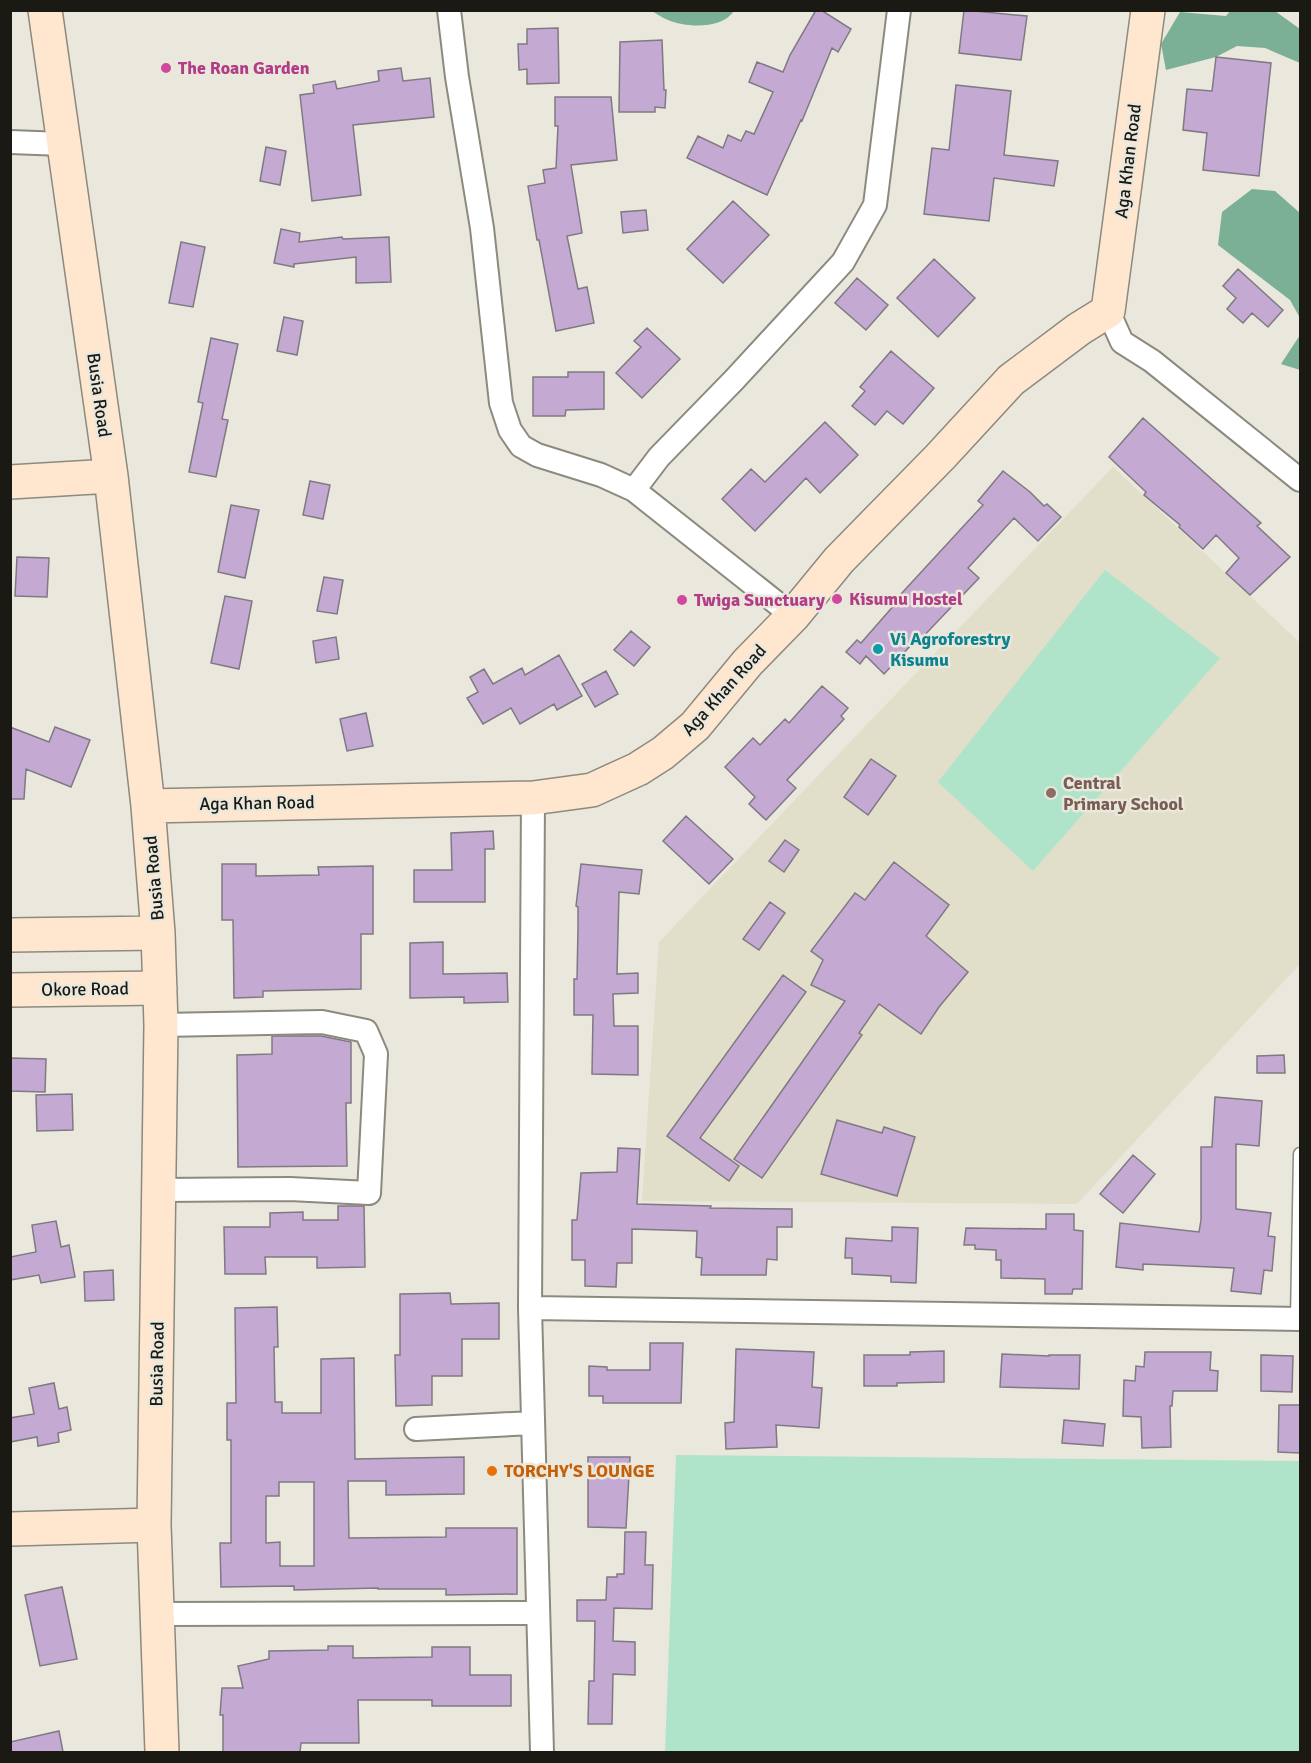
<svg xmlns="http://www.w3.org/2000/svg" width="1311" height="1763" font-family="Signika,sans-serif">
<style>
.built{fill:#e1deca}
.green{fill:#afe4cb}
.forest{fill:#7bb097}
.building{fill:#c4a9d3;stroke:#7f7983;stroke-width:1.5;fill-rule:evenodd}
.lines{fill:none;stroke-linecap:round;stroke-linejoin:round}
.lane-casing{stroke:#8c8a7f;stroke-width:15}
.street-casing{stroke:#8c8a7f;stroke-width:26}
.secondary-casing{stroke:#8c8a7f;stroke-width:36}
.lane{stroke:#fff;stroke-width:12}
.street{stroke:#fff;stroke-width:22}
.secondary{stroke:#ffe7cf;stroke-width:33}
.hotel-dot{fill:#d1479c;stroke:#eae8dc;stroke-width:2}
.culture-dot{fill:#0f9aa8;stroke:#eae8dc;stroke-width:2}
.education-dot{fill:#8d6e63;stroke:#eae8dc;stroke-width:2}
.food-dot{fill:#e8710a;stroke:#eae8dc;stroke-width:2}
.labels{text-anchor:middle;dominant-baseline:central;stroke-width:5;stroke-linejoin:round;paint-order:stroke}
.hotel-label{font-size:18px;font-weight:bold;fill:#b23c85;stroke:#eae8dc;text-anchor:start}
.street-label{font-size:18px;fill:#1a1914;stroke:#eae8dc}
.culture-label{font-size:18px;font-weight:bold;fill:#0d838f;stroke:#eae8dc;text-anchor:start}
.education-label{font-size:18px;font-weight:bold;fill:#785e54;stroke:#eae8dc;text-anchor:start}
.food-label{font-size:18px;font-weight:bold;fill:#c56008;stroke:#eae8dc;text-anchor:start}
</style>
<rect width="100%" height="100%" fill="#eae8dc"/>
<path class="built" d="M1113 467 1300 643V964L1077 1204 642 1201 659 942Z"/>
<path class="green" d="M1105 570 1220 658 1033 871 938 782Z
M676 1455 1300 1461V1752H665Z"/>
<path class="forest" d="M652 11H734C722 29 687 28 668 20 663 18 657 14 652 11Z
M1230 11H1275L1300 29V63L1265 48 1237 46 1216 57 1166 70 1161 44 1180 12 1226 16Z
M1252 189 1275 191 1300 213V318L1290 300 1218 245 1222 212Z
M1300 335V370L1281 364Z"/>
<path class="building" d="M816 10H821L851 29 838 52 832 48 802 121 801 120 767 195 687 158 698 136 723 148 728 135 741 141 746 131 754 134 773 92 749 82 757 62 783 72 790 55Z
M964 10 1027 16 1021 60 959 53Z
M558 28 559 83 527 84V69L519 70 518 44H527V29Z
M662 40 664 90H666L665 108 655 107V112H619L620 42Z
M1216 57 1271 63 1259 176 1203 170 1207 133 1183 130 1187 89 1212 91Z
M401 68 403 81 430 78 434 117 353 125 361 195 312 201 300 95 314 93 313 85 335 81 337 89 379 81 378 71Z
M956 85 1011 91 1004 155 1058 161 1054 186 994 178 989 221 924 214 932 148 949 150Z
M555 97H611L617 160 571 165 582 233 567 236 578 289 587 287 594 323 556 331 539 240H537L528 186 545 183 543 170 556 168 558 126H555Z
M266 147 286 151 280 185 260 181Z
M733 201 769 235 723 283 687 249Z
M646 210 648 230 623 233 621 212Z
M281 229 300 233 299 242 342 237 343 239 389 237 391 282 356 283V257L294 264V267L274 263Z
M181 242 205 247 193 307 169 303Z
M934 259 975 298 938 337 897 298Z
M1238 269 1283 310 1268 327 1252 313 1243 323 1227 309 1236 298 1223 286Z
M857 278 888 305 866 330 835 303Z
M284 317 303 321 297 355 277 351Z
M647 328 680 359 642 398 616 373 641 347 634 341Z
M211 338 238 344 222 419 228 420 216 477 189 472 203 403 198 402Z
M891 351 934 388 903 424 887 411 875 425 852 406 865 391 860 387Z
M568 372H604V409L566 410 565 416H533V377H568Z
M1143 418 1261 523 1257 526 1290 557 1250 595 1226 573 1239 558 1216 535 1203 549 1179 527 1180 525 1144 495 1146 492 1109 457Z
M825 422 858 455 820 493 806 478 755 531 722 499 751 469 765 482Z
M1003 471 1030 492 1044 506 1047 504 1061 517 1038 541 1014 518 968 568 979 578 917 643 915 641 884 674 866 656 860 664 846 652 857 640 861 643 903 595 901 594 983 505 978 501Z
M310 481 330 485 323 519 303 515Z
M231 505 259 510 245 578 218 572Z
M17 557 49 558 47 597 15 596Z
M324 577 343 580 337 614 317 611Z
M225 596 252 601 239 669 211 663Z
M631 631 650 647 634 666 614 650Z
M336 637 339 659 316 663 313 641Z
M559 655 582 696 557 710 554 704 520 724 511 708 483 724 467 698 478 692 470 677 484 669 493 684 522 668 525 675Z
M606 671 618 694 595 707 582 684Z
M822 686 848 708 841 716 844 719 787 780 796 788 766 820 749 804 755 797 725 767 753 738 760 745 785 719 789 723Z
M366 713 373 746 347 751 340 719Z
M10 727 49 742 55 727 90 740 71 787 26 769 24 799H10Z
M871 759 896 776 868 815 844 797Z
M686 816 733 859 709 884 663 841Z
M493 831 494 849H485V902H414V870H452L451 833Z
M785 840 799 850 784 872 769 861Z
M894 862 949 905 926 936 968 972 939 1007 921 1034 879 1004 859 1033 862 1035 762 1178 734 1159 845 1001 811 985 823 960 811 951 855 893 865 900Z
M222 864H256V876L319 875 318 867 373 866V934H361V989L263 991V997L234 998 233 920H222Z
M581 864 642 870 639 894 619 892 617 974 638 973V993L613 994 614 1026H638V1075L592 1074 593 1015H574V979H577L578 928V907L576 906Z
M770 902 785 913 759 950 743 939Z
M443 942V974L507 973 508 1002 464 1003V997L410 998V943Z
M783 975 806 992 700 1138 739 1166 729 1181 667 1136Z
M272 1036H321L351 1042V1103H346L347 1166 238 1167 237 1055 272 1054Z
M1284 1055 1285 1073H1257V1056Z
M10 1058 46 1059 45 1092 10 1091Z
M72 1094 73 1130 37 1131 36 1095Z
M1215 1097 1262 1101 1259 1146 1236 1144V1209L1271 1213 1268 1236 1275 1237 1272 1271 1264 1270 1261 1294 1231 1291 1234 1268 1143 1264V1270L1116 1267 1120 1223 1199 1232 1201 1220V1147H1212Z
M837 1120 882 1133 884 1127 915 1137 897 1196 821 1174Z
M618 1148 640 1149 637 1204 711 1206 710 1208 792 1209V1227H777V1260L767 1259 766 1275H701L702 1258 696 1257 697 1231 632 1229V1263H617L616 1287 585 1286V1260H572V1220H577L581 1173 617 1172Z
M1133 1155 1155 1174 1123 1213 1100 1194Z
M338 1206H364L365 1267 317 1268V1257H265L266 1274H225L224 1227H270V1213L303 1212V1220H338Z
M1046 1214H1074V1230L1083 1231 1082 1289H1073L1072 1294H1045V1279L1001 1278V1260H996V1250L975 1249V1245H964L966 1228 1046 1229Z
M56 1221 61 1247 69 1245 75 1277 41 1283 39 1275 10 1280V1257L36 1252 32 1225Z
M892 1227 918 1228 916 1283 891 1282V1276L852 1274V1258H845L846 1238 892 1241Z
M113 1270 114 1300 85 1301 84 1272Z
M450 1293 451 1304 499 1303V1339H462V1376H432V1405L396 1406 395 1355H400V1294Z
M277 1307 278 1347H274L275 1402H282V1413H321V1359L354 1358 355 1459 464 1457V1494L386 1495V1481H348L349 1538 446 1537V1528H517V1594L446 1595V1589H378V1588L294 1590V1586L221 1587 220 1543H231V1440H227V1403H236L235 1308ZM279 1482H314V1566H280V1542L266 1543V1496H279Z
M650 1343H683L681 1403H603V1396H589V1366L607 1367V1370H650Z
M736 1349 814 1352 812 1387 822 1388 819 1428 776 1425 777 1447 726 1449 725 1423 734 1422Z
M944 1351V1382L897 1383V1386H864V1355H910V1352Z
M1145 1352H1211L1210 1370 1218 1371 1217 1391H1173L1172 1406H1170L1171 1447 1142 1448 1141 1417 1123 1416 1124 1380 1135 1381 1136 1366 1144 1367Z
M1002 1354 1049 1356V1355H1080L1079 1389 1000 1387Z
M1261 1355 1293 1356 1292 1392 1261 1391Z
M54 1383 59 1409 67 1407 71 1430 58 1433 59 1442 38 1446 37 1437 10 1442V1418L34 1414 29 1388Z
M1279 1405H1300V1453L1278 1452Z
M1064 1420 1105 1424 1103 1446 1062 1443Z
M588 1457H630L626 1528 588 1527Z
M625 1532H646L645 1565H653L652 1609 614 1608 613 1641 635 1642V1675L613 1674 612 1724H588L589 1681H594L595 1621H577V1600H606L607 1577H617V1574H624Z
M62 1587 77 1659 40 1666 25 1595Z
M328 1646H353V1658L432 1657V1647H470V1675H511V1706H432V1700H358L359 1743H301L300 1752H223V1715H220L222 1688H243L238 1666 269 1659V1651L328 1650Z
M59 1731 63 1752H10V1742Z"/>
<g class="lines">
<g class="lane-casing">
<path id="lane" d="M1297 1319 1300 1154"/>
</g>
<g class="street-casing">
<path id="street" d="M449 10 457 77 482 228 501 403 510 430 521 446 537 455 601 475 634 490
M10 142 63 144
M1108 311 1122 342 1152 361 1300 480
M793 616 634 490 659 457 734 380 843 262 875 205 899 10
M533 798 530 1308 542 1752
M160 1190 290 1189 369 1193 376 1054 366 1031 322 1022 161 1025
M530 1308 1300 1319
M416 1429 532 1423
M158 1614 538 1613"/>
</g>
<g class="secondary-casing">
<path id="secondary" d="M45 10 111 476 148 806 158 933 161 1025 154 1525 162 1752
M10 482 111 476
M148 806 533 798 592 790 638 769 663 753 695 726 748 662 793 616 839 560 940 457 1011 380 1079 329 1108 311 1148 10
M10 935 158 933
M10 990 160 988
M10 1529 154 1525"/>
</g>
<use href="#lane" class="lane"/>
<use href="#street" class="street"/>
<use href="#secondary" class="secondary"/>
</g>
<g class="hotel-dot">
<circle cx="166" cy="68" r="6"/>
<circle cx="837" cy="599" r="6"/>
<circle cx="682" cy="600" r="6"/>
</g>
<circle class="culture-dot" cx="878" cy="649" r="6"/>
<circle class="education-dot" cx="1051" cy="793" r="6"/>
<circle class="food-dot" cx="492" cy="1471" r="6"/>
<g class="labels">
<g class="hotel-label">
<text x="178" y="68">The Roan Garden</text>
<text x="849" y="599">Kisumu Hostel</text>
<text x="694" y="600">Twiga Sunctuary</text>
</g>
<g class="street-label">
<text transform="translate(1128 161) rotate(-83)">Aga Khan Road</text>
<text transform="translate(99 395) rotate(82)">Busia Road</text>
<text transform="translate(724 690) rotate(-48)">Aga Khan Road</text>
<text transform="translate(257 803) rotate(-1)">Aga Khan Road</text>
<text transform="translate(154 878) rotate(-95)">Busia Road</text>
<text transform="translate(85 989) rotate(-1)">Okore Road</text>
<text transform="translate(157 1364) rotate(-89)">Busia Road</text>
</g>
<g class="culture-label">
<text x="890" y="639">Vi Agroforestry<tspan x="890" dy="21">Kisumu</tspan></text>
</g>
<g class="education-label">
<text x="1063" y="783">Central<tspan x="1063" dy="21">Primary School</tspan></text>
</g>
<g class="food-label">
<text x="504" y="1471">TORCHY'S LOUNGE</text>
</g>
</g>
<rect width="1311" height="1763" fill="none" stroke="#1a1914" stroke-width="24"/>
</svg>
